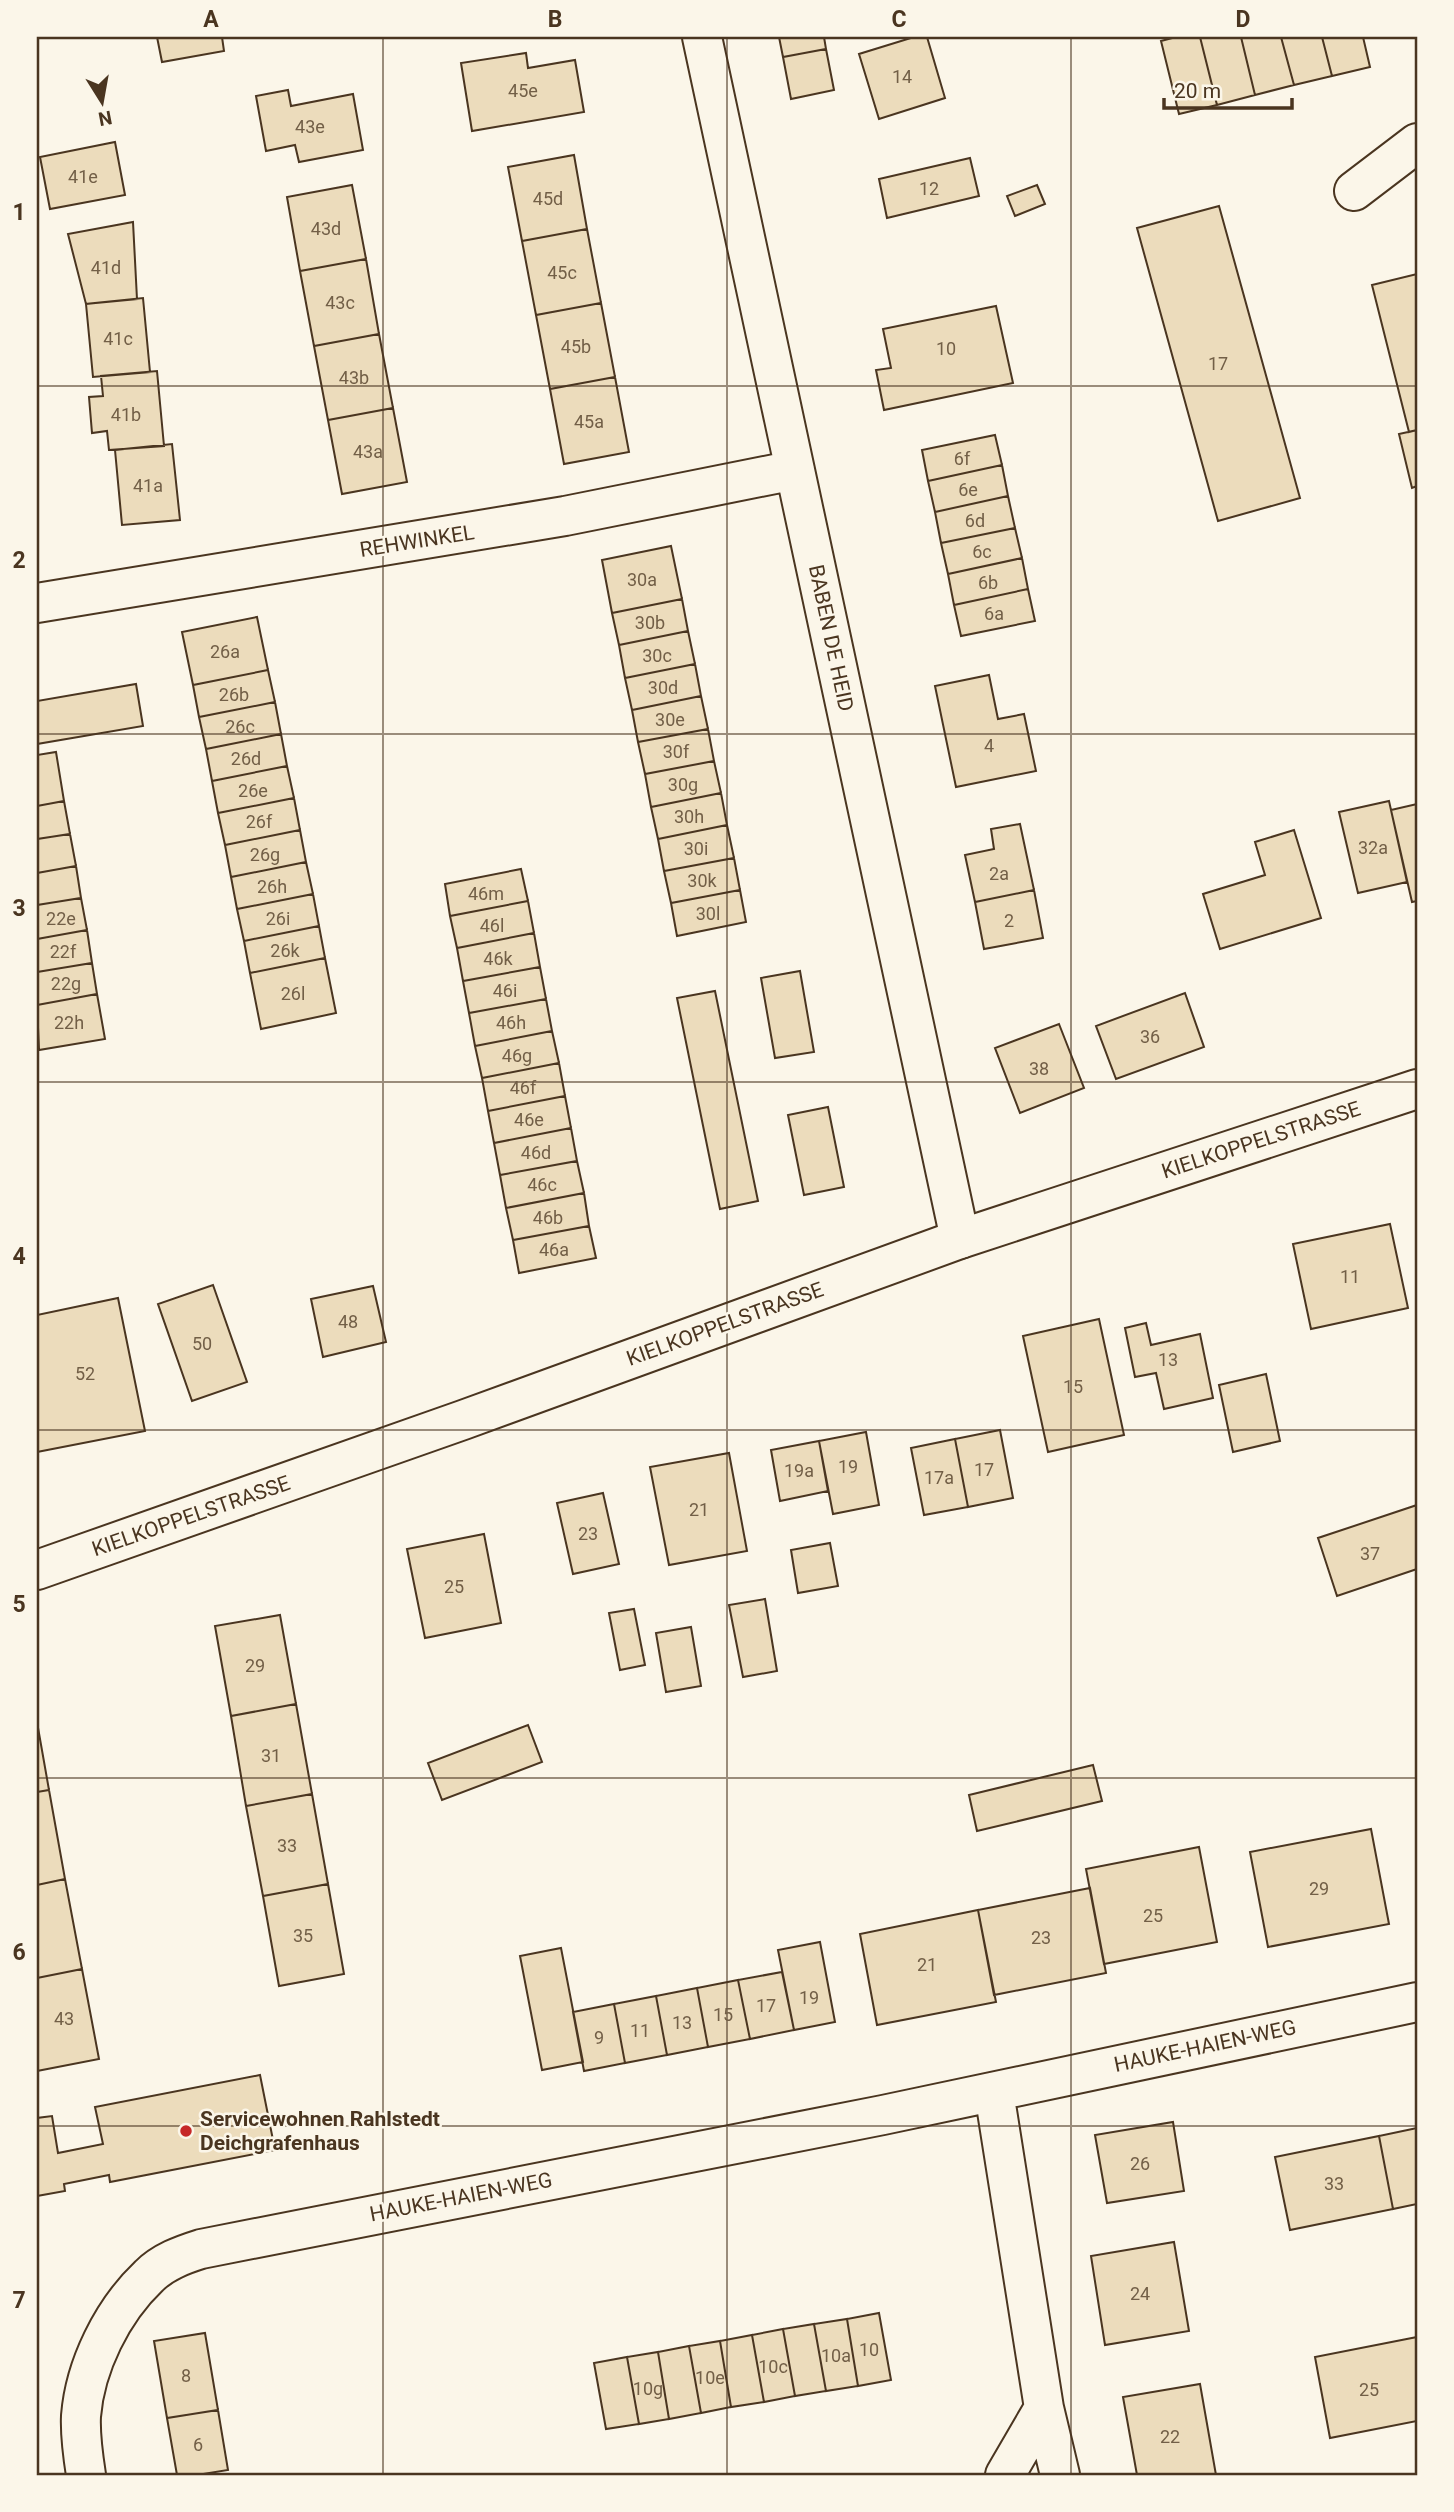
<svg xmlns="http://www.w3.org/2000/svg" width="1454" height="2512" font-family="Roboto,sans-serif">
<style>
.building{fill:#ecdcbc;stroke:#4a3520;stroke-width:2}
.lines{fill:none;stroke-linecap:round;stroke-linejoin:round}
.minor-casing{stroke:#4a3520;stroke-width:42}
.tertiary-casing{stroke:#4a3520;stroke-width:42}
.minor{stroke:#fbf6e9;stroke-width:38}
.tertiary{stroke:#fbf6e9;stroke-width:38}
.grid{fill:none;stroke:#4a3520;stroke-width:2;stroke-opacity:0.55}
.poi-dot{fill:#c62828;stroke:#fbf6e9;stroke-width:2.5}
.labels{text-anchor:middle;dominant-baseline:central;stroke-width:5;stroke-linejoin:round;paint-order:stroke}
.number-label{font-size:18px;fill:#725f47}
.street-label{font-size:21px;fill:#4a3520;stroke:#fbf6e9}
.poi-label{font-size:21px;font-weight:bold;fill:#4a3520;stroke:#fbf6e9;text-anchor:start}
.neatline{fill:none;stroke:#4a3520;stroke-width:2.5}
.grid-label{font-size:23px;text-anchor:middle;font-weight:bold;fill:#4a3520}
</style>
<rect width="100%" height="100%" fill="#fbf6e9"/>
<path class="building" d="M157 37H222L224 51 162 62Z
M779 37H824L826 49 783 57Z
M914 37H927L945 98 879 119 859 54Z
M1176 37H1200L1217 105 1179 114 1161 41Z
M1200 37H1241L1255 95 1217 105Z
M1241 37H1281L1294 85 1255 95Z
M1281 37H1322L1332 76 1294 85Z
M1322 37H1363L1370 67 1332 76Z
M826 49 834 90 791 99 783 57Z
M526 53 528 68 575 60 584 112 472 131 461 63Z
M288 90 291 106 353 94 363 150 299 162 295 145 266 151 256 96Z
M115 142 125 195 50 209 40 157Z
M574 155 587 229 522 241 508 167Z
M970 158 979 196 887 218 879 179Z
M352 185 366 259 300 271 287 197Z
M1037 185 1045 204 1015 216 1007 196Z
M1219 206 1300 498 1218 521 1137 228Z
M133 222 137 299 86 304 68 234Z
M587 229 601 303 536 315 522 241Z
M366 259 379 334 314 346 300 271Z
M1417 274V430L1409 432 1372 285Z
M143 298 150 372 93 377 86 304Z
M601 303 615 377 550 389 536 315Z
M996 306 1013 383 884 410 876 370 891 368 883 329Z
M379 334 393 408 328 420 314 346Z
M157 371 164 446 109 450 107 431 92 433 89 397 103 396 101 376Z
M615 377 629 452 564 464 550 389Z
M393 408 407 482 342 494 328 420Z
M1417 430V486L1412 488 1399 434Z
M995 435 1002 465 928 481 922 450Z
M172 444 180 520 122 525 115 450Z
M1002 465 1008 496 935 512 928 481Z
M1008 496 1015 528 941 543 935 512Z
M1015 528 1022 558 948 574 941 543Z
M671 546 682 599 612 613 602 560Z
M1022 558 1028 589 954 605 948 574Z
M1028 589 1035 621 961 636 954 605Z
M682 599 688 631 619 645 612 613Z
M257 617 268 670 193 685 182 632Z
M688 631 695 664 625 678 619 645Z
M695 664 701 696 632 710 625 678Z
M268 670 275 702 199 717 193 685Z
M989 675 998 719 1024 714 1036 771 956 787 935 686Z
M136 684 143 726 37 744V701Z
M701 696 708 729 638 742 632 710Z
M275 702 281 734 206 749 199 717Z
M708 729 714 761 645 774 638 742Z
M281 734 287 766 212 781 206 749Z
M56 752 64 801 37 806V755Z
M714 761 721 793 651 807 645 774Z
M287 766 294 798 218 813 212 781Z
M721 793 727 825 658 839 651 807Z
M294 798 300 830 225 845 218 813Z
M64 801 70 834 37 839V806Z
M1389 801 1407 882 1358 893 1339 812Z
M1417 804V901L1412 902 1391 810Z
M1020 824 1034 890 975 902 965 855 994 849 991 829Z
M727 825 734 858 664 871 658 839Z
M300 830 306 862 231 877 225 845Z
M1294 830 1321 918 1220 949 1203 894 1265 875 1255 842Z
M70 834 76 866 37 873V839Z
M734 858 740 890 671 903 664 871Z
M306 862 313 894 237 909 231 877Z
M76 866 81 898 37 905V873Z
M521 869 528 901 450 916 445 884Z
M740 890 746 922 677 936 671 903Z
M1034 890 1043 938 984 949 975 902Z
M313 894 319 926 244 941 237 909Z
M81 898 87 930 37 939V905Z
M528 901 534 933 457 948 450 916Z
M319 926 325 958 250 973 244 941Z
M87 930 92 963 37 972V939Z
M534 933 540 967 463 981 457 948Z
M325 958 336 1013 261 1029 250 973Z
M92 963 97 994 37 1005V972Z
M540 967 546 999 469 1013 463 981Z
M800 971 814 1052 775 1058 761 978Z
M715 991 758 1201 720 1209 677 998Z
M1185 993 1204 1047 1116 1079 1096 1026Z
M97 994 105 1039 39 1050 37 1005Z
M546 999 552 1031 475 1046 469 1013Z
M1059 1024 1084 1088 1020 1113 995 1048Z
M552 1031 559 1063 482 1078 475 1046Z
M559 1063 565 1096 488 1111 482 1078Z
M565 1096 571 1128 494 1143 488 1111Z
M828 1107 844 1187 804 1195 788 1115Z
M571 1128 577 1161 500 1175 494 1143Z
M577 1161 584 1193 506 1208 500 1175Z
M584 1193 589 1226 513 1240 506 1208Z
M1390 1224 1408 1308 1311 1329 1293 1244Z
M589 1226 596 1258 519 1273 513 1240Z
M213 1285 247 1382 192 1401 158 1304Z
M373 1286 386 1342 323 1357 311 1299Z
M118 1298 145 1431 37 1452V1315Z
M1099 1319 1124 1435 1048 1452 1023 1336Z
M1146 1323 1151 1345 1200 1334 1213 1398 1164 1409 1156 1373 1135 1377 1125 1328Z
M1266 1374 1280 1441 1233 1452 1219 1385Z
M1000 1430 1013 1498 968 1507 955 1439Z
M866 1432 879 1505 833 1514 819 1441Z
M955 1439 968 1507 924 1515 911 1448Z
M819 1441 828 1491 780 1501 771 1450Z
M729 1453 747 1551 669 1565 650 1467Z
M603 1493 619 1564 573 1574 557 1503Z
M1417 1505V1569L1337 1596 1318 1538Z
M484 1534 501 1623 425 1638 407 1549Z
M830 1543 838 1586 798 1593 791 1550Z
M765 1599 777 1671 743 1677 729 1605Z
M634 1609 645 1665 620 1670 609 1613Z
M280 1615 296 1704 231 1716 215 1626Z
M691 1627 701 1686 666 1692 656 1633Z
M296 1704 312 1794 246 1806 231 1716Z
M37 1722 49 1790 37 1792Z
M528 1725 542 1762 442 1800 428 1763Z
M1093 1765 1102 1801 977 1831 969 1795Z
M49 1790 65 1879 37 1885V1792Z
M312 1794 328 1884 263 1896 246 1806Z
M1371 1829 1389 1924 1268 1947 1250 1852Z
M1199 1847 1217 1942 1104 1964 1086 1869Z
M65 1879 82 1969 37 1978V1885Z
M328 1884 344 1974 279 1986 263 1896Z
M1090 1888 1106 1973 994 1995 978 1910Z
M978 1910 996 2002 877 2025 860 1934Z
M820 1942 835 2022 794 2030 778 1950Z
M561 1948 583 2062 542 2070 520 1956Z
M82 1969 99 2059 37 2071V1978Z
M782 1972 794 2030 750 2039 738 1980Z
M738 1980 750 2039 708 2047 697 1988Z
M697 1988 708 2047 667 2055 656 1996Z
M656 1996 667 2055 625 2063 614 2004Z
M614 2004 625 2063 584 2071 573 2012Z
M260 2075 275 2150 110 2182 109 2175 64 2184 65 2191 37 2196V2118L52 2116 58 2153 103 2144 95 2107Z
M1173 2122 1184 2191 1107 2203 1095 2135Z
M1417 2128V2204L1393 2209 1379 2136Z
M1379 2136 1393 2209 1290 2230 1275 2157Z
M1174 2242 1189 2331 1105 2345 1091 2256Z
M879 2313 891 2380 858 2386 847 2319Z
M847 2319 858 2386 826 2391 814 2324Z
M814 2324 826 2391 795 2396 783 2329Z
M783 2329 795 2396 764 2402 752 2335Z
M205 2333 218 2410 167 2418 154 2341Z
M752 2335 764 2402 731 2407 720 2341Z
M1417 2337V2421L1330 2438 1315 2357Z
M720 2341 731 2407 701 2413 689 2346Z
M689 2346 701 2413 669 2419 658 2352Z
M658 2352 669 2419 639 2424 627 2357Z
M627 2357 639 2424 606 2429 594 2363Z
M1200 2384 1216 2475H1137L1123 2397Z
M218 2410 228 2470 197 2475H177L167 2418Z"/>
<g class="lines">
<g class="minor-casing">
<path id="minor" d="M702 37 960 1239
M1354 191 1417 143
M37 603 565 516 795 470
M994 2092 1044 2408 1060 2475
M86 2475C83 2456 80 2436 81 2416 85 2366 112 2311 149 2276 163 2262 182 2255 201 2249L883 2115 1417 2002
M1005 2475 1044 2408"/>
</g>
<g class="tertiary-casing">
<path id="tertiary" d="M37 1570 463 1420 960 1239 1417 1089"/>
</g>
<use href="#minor" class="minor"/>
<use href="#tertiary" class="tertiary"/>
</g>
<path class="grid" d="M383 37V2475M727 37V2475M1071 37V2475M37 386H1417M37 734H1417M37 1082H1417M37 1430H1417M37 1778H1417M37 2126H1417"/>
<circle class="poi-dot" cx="186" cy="2131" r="7"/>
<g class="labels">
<g class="number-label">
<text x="902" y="76">14</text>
<text x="523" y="90">45e</text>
<text x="310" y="126">43e</text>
<text x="83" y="176">41e</text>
<text x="929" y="188">12</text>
<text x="548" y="198">45d</text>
<text x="326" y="228">43d</text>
<text x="106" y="267">41d</text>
<text x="562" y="272">45c</text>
<text x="340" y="302">43c</text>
<text x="118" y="338">41c</text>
<text x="576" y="346">45b</text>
<text x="946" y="348">10</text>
<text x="1218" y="363">17</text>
<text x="354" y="377">43b</text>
<text x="126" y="414">41b</text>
<text x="589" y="421">45a</text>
<text x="368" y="451">43a</text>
<text x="962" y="458">6f</text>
<text x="148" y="485">41a</text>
<text x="968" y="489">6e</text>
<text x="975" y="520">6d</text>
<text x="982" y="551">6c</text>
<text x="642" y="579">30a</text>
<text x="988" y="582">6b</text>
<text x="994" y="613">6a</text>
<text x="650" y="622">30b</text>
<text x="225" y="651">26a</text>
<text x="657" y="655">30c</text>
<text x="663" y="687">30d</text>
<text x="234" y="694">26b</text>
<text x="670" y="719">30e</text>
<text x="240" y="726">26c</text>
<text x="989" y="745">4</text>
<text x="676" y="751">30f</text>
<text x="246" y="758">26d</text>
<text x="683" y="784">30g</text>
<text x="253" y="790">26e</text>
<text x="689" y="816">30h</text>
<text x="259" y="821">26f</text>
<text x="1373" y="847">32a</text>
<text x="696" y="848">30i</text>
<text x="265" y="854">26g</text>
<text x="999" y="873">2a</text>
<text x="702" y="880">30k</text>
<text x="272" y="886">26h</text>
<text x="486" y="893">46m</text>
<text x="708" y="913">30l</text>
<text x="61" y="918">22e</text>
<text x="278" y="918">26i</text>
<text x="1009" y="920">2</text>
<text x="492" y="925">46l</text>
<text x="285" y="950">26k</text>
<text x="63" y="951">22f</text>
<text x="498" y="958">46k</text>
<text x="66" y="983">22g</text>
<text x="505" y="990">46i</text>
<text x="293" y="993">26l</text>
<text x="69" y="1022">22h</text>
<text x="511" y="1022">46h</text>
<text x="1150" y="1036">36</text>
<text x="517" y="1055">46g</text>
<text x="1039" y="1068">38</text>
<text x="523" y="1087">46f</text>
<text x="529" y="1119">46e</text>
<text x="536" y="1152">46d</text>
<text x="542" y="1184">46c</text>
<text x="548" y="1217">46b</text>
<text x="554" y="1249">46a</text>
<text x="1350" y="1276">11</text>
<text x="348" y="1321">48</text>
<text x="202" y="1343">50</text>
<text x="1168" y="1359">13</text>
<text x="85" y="1373">52</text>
<text x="1073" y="1386">15</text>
<text x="848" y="1466">19</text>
<text x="984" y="1469">17</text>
<text x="799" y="1470">19a</text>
<text x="939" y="1477">17a</text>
<text x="699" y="1509">21</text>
<text x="588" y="1533">23</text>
<text x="1370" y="1553">37</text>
<text x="454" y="1586">25</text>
<text x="255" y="1665">29</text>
<text x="271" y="1755">31</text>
<text x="287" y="1845">33</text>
<text x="1319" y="1888">29</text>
<text x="1153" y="1915">25</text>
<text x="303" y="1935">35</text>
<text x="1041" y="1937">23</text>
<text x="927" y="1964">21</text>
<text x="809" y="1997">19</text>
<text x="766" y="2005">17</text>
<text x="723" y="2014">15</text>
<text x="64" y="2018">43</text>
<text x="682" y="2022">13</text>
<text x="640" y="2030">11</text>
<text x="599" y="2037">9</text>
<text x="1140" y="2163">26</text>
<text x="1334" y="2183">33</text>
<text x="1140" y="2293">24</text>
<text x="869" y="2349">10</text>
<text x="836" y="2355">10a</text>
<text x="773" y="2366">10c</text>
<text x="186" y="2375">8</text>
<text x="710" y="2377">10e</text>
<text x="648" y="2388">10g</text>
<text x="1369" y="2389">25</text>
<text x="1170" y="2436">22</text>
<text x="198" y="2444">6</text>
</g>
<g class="street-label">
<text transform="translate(417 541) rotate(-9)">REHWINKEL</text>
<text transform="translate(831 638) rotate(78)">BABEN DE HEID</text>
<text transform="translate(1261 1140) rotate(-18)">KIELKOPPELSTRASSE</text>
<text transform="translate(725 1324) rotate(-20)">KIELKOPPELSTRASSE</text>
<text transform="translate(191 1516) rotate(-19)">KIELKOPPELSTRASSE</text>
<text transform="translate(1205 2046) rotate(-12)">HAUKE-HAIEN-WEG</text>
<text transform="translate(461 2197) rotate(-11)">HAUKE-HAIEN-WEG</text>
</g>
<g class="poi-label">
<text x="200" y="2119">Servicewohnen Rahlstedt<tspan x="200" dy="24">Deichgrafenhaus</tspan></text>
</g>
</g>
<rect width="1454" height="2512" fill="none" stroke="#fbf6e9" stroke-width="77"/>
<g transform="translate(102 102) rotate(169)" stroke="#fbf6e9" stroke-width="5" paint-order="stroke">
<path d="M0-5L12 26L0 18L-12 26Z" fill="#4a3520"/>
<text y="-10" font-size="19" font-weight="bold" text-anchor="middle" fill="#4a3520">N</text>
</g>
<path d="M1164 98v10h128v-10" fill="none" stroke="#4a3520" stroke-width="3.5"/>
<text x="1174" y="98" font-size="21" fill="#4a3520" stroke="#fbf6e9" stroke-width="5" paint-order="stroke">20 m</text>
<rect x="38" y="38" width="1378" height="2436" class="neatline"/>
<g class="grid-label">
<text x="211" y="27">A</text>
<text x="555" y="27">B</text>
<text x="899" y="27">C</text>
<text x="1243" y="27">D</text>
<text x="19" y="220">1</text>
<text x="19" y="568">2</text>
<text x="19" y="916">3</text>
<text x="19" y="1264">4</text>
<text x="19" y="1612">5</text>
<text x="19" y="1960">6</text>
<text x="19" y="2308">7</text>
</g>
</svg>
